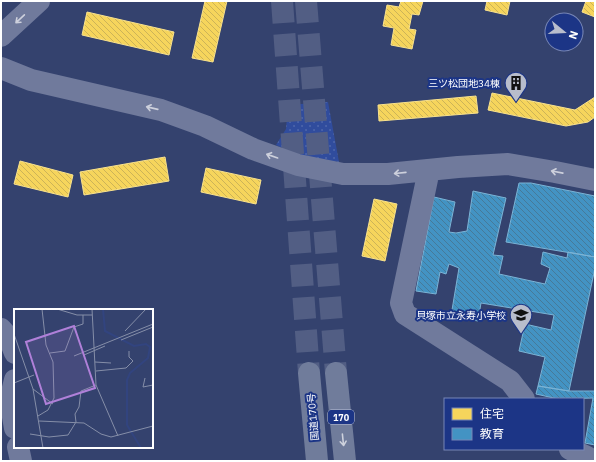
<svg xmlns="http://www.w3.org/2000/svg" width="596" height="462" font-family="'IBM Plex Sans','Noto Sans JP',sans-serif">
<style>
.park{fill:url(#park-dots)}
.homes{fill:url(#homes-back-hatch);stroke:#f9e28d}
.schools{fill:url(#schools-back-hatch);stroke:#7bb3d5}
.lines{fill:none;stroke-linecap:round;stroke-linejoin:round}
.highway-tunnel{stroke:#525e84;stroke-width:22;stroke-dasharray:22 11;stroke-linecap:butt}
.minor{stroke:#707a9c;stroke-width:22}
.highway{stroke:#707c9b;stroke-width:22}
.oneway{stroke:#cdd0dc}
.oneway2{stroke:#cdd1dc}
.labels{text-anchor:middle;dominant-baseline:central;stroke-width:4;stroke-linejoin:round;paint-order:stroke}
.shield{fill:#1c3586;stroke:#bbc2db;stroke-width:1}
.shield-label{font-size:9px;font-weight:bold;fill:#fff}
.poi-label{font-size:10px;fill:#fff;stroke:#1c3586;text-anchor:end}
.street-label{font-size:10px;fill:#fff;stroke:#1c3586}
.inset-river{fill:none;stroke:#32447f;stroke-width:2}
.inset-road{fill:none;stroke:#858ea8;stroke-width:1}
.view{fill:#b080d9;fill-opacity:0.15;stroke:#b080d9;stroke-width:2}
.inset-edge{fill:none;stroke:#fff;stroke-width:2}
</style>
<defs>
<pattern id="park-dots" width="8" height="8" patternUnits="userSpaceOnUse"><rect width="8" height="8" fill="#304c9d"/><path d="M2 2h.1M6 6h.1" fill="none" stroke="#4f67ac" stroke-width="1.8" stroke-linecap="round"/></pattern>
<pattern id="homes-back-hatch" width="6" height="6" patternUnits="userSpaceOnUse"><rect width="6" height="6" fill="#f6d55c"/><path d="M-1 5l2 2M0 0l6 6M5-1l2 2" fill="none" stroke="#ccb358"/></pattern>
<pattern id="schools-back-hatch" width="6" height="6" patternUnits="userSpaceOnUse"><rect width="6" height="6" fill="#4393c3"/><path d="M-1 5l2 2M0 0l6 6M5-1l2 2" fill="none" stroke="#467a99"/></pattern>
</defs>
<rect width="100%" height="100%" fill="#34426e"/>
<path class="park" d="M328 102 339 162C317 160 295 155 276 145L286 129 288 105Z"/>
<path class="homes" d="M205 1H227L213 62 192 58Z
M401 1H423L419 15 412 14 409 29 416 30 412 49 391 45 394 28 383 26 387 5 399 7Z
M487 1H510L507 15 485 10Z
M586 1H595V17L582 12Z
M87 12 174 32 169 55 82 35Z
M492 93 575 110 595 97V117L588 122 566 126 488 110Z
M476 96 478 113 379 121 378 105Z
M165 157 169 181 84 195 80 172Z
M20 161 73 175 68 197 14 184Z
M206 168 261 180 256 204 201 192Z
M374 199 397 204 385 261 362 256Z"/>
<path class="schools" d="M519 183H531L595 196V257L506 242Z
M473 191 506 198 493 255 503 256 499 274 545 284 550 268 541 264 543 252 567 258 568 252 595 257V268L569 391 538 386 545 357 519 351 525 324 551 330 554 315 481 303 478 321 451 316 459 268 449 264 446 274 440 272 436 294 416 291 434 197 455 202 449 232 456 233 467 231Z
M538 386 569 391H595V445L585 443 593 398 558 399 536 394Z"/>
<g class="lines">
<path class="highway-tunnel" d="M282 1 309 373
M306 1 336 373"/>
<path class="minor" d="M1 36 39 1
M1 68 31 80 161 110 205 126 253 149 298 165 343 174H388L458 167 508 164 555 172 595 180
M429 170 401 303 405 314 510 381 524 399
M1 329 9 338 15 353
M15 380 10 400 15 428
M18 447 21 461
M570 449 587 457 588 461"/>
<path class="highway" d="M309 373 317 461
M336 373 345 461"/>
</g>
<defs><path id="oneway-shaft" d="M-6 0H5M1.5-3L5.5 0L1.5 3" fill="none" stroke-width="1.6" stroke-linecap="round" stroke-linejoin="round"/></defs>
<g class="oneway">
<use href="#oneway-shaft" transform="translate(20 19) rotate(137)"/>
<use href="#oneway-shaft" transform="translate(152 108) rotate(-167)"/>
<use href="#oneway-shaft" transform="translate(272 156) rotate(-161)"/>
<use href="#oneway-shaft" transform="translate(557 172) rotate(-169)"/>
<use href="#oneway-shaft" transform="translate(400 173) rotate(174)"/>
</g>
<use class="oneway2" href="#oneway-shaft" transform="translate(343 440) rotate(84)"/>
<defs>
<g id="building-pin" transform="scale(1.15)"><path d="M0 17L-7.5 6A9.5 9.5 0 1 1 7.5 6Z" fill="#b8bdcc" stroke="#1c3586"/><path d="M-4-6H4V6H1V3H-1V6H-4ZM-2.5-4.3h1.7v1.8h-1.7ZM.8-4.3h1.7v1.8H.8ZM-2.5-1h1.7V.8h-1.7ZM.8-1h1.7V.8H.8Z" fill="#111"/></g>
<g id="school-pin" transform="scale(1.15)"><path d="M0 17L-7.5 6A9.5 9.5 0 1 1 7.5 6Z" fill="#b8bdcc" stroke="#1c3586"/><path d="M0-5L7-2L0 1L-7-2ZM-4 1L0 2.5L4 1V4Q0 6-4 4Z" fill="#111"/></g>
</defs>
<g fill-rule="evenodd">
<use href="#building-pin" x="516" y="83"/>
<use href="#school-pin" x="521" y="315"/>
</g>
<g class="labels">
<rect class="shield" x="328" y="410" width="26" height="14" rx="3"/>
<g class="shield-label">
<text x="341" y="417">170</text>
</g>
<g class="poi-label">
<text x="500" y="83">三ツ松団地34棟</text>
<text x="506" y="315">貝塚市立永寿小学校</text>
</g>
<g class="street-label">
<text transform="translate(313 417) rotate(-95)">国道170号</text>
</g>
</g>
<g transform="translate(14 309)">
<rect width="139" height="139" fill="#34426e"/>
<path class="inset-river" d="M89 0 91 22 120 37 132 35 136 38 134 49 116 64 113 71V116L127 139"/>
<path class="inset-road" d="M43 0 63 6H78M78 0 82 76 104 127M111 22 132 0M0 25 19 80 29 139M107 31 139 18M36 44 51 42 60 18 69 15V6M70 46 91 37M60 47 139 15M81 53 97 54M82 62 112 59 119 52 115 48V42M131 69 129 78 139 76M0 74 20 66M19 80 39 95M24 107 34 101 40 89 39 53 32 36 28 0M25 112 70 114 87 125 97 128 139 117M16 125 35 128 54 126 62 113 61 105 65 98 67 82 82 76"/>
<path class="view" d="M60 17 81 79 32 95 12 33Z"/>
<rect width="139" height="139" class="inset-edge"/>
</g>
<rect width="596" height="462" fill="none" stroke="#ffffff" stroke-width="4"/>
<rect x="444" y="398" width="140" height="52" fill="#1c3586" stroke="#7786b6"/>
<rect x="452" y="408" width="20" height="12" fill="#f6d55c" stroke="#7786b6"/>
<text x="480" y="418" font-size="12" fill="#ffffff">住宅</text>
<rect x="452" y="428" width="20" height="12" fill="#4393c3" stroke="#7786b6"/>
<text x="480" y="438" font-size="12" fill="#ffffff">教育</text>
<g transform="translate(564 32) rotate(108)"><circle r="19" fill="#1c3586" stroke="#7786b6"/>
<path d="M0-3L7 15L0 10L-7 15Z" fill="#b8bdcc"/>
<text y="-6" font-size="11" font-weight="bold" text-anchor="middle" fill="#ffffff">N</text>
</g>
</svg>
